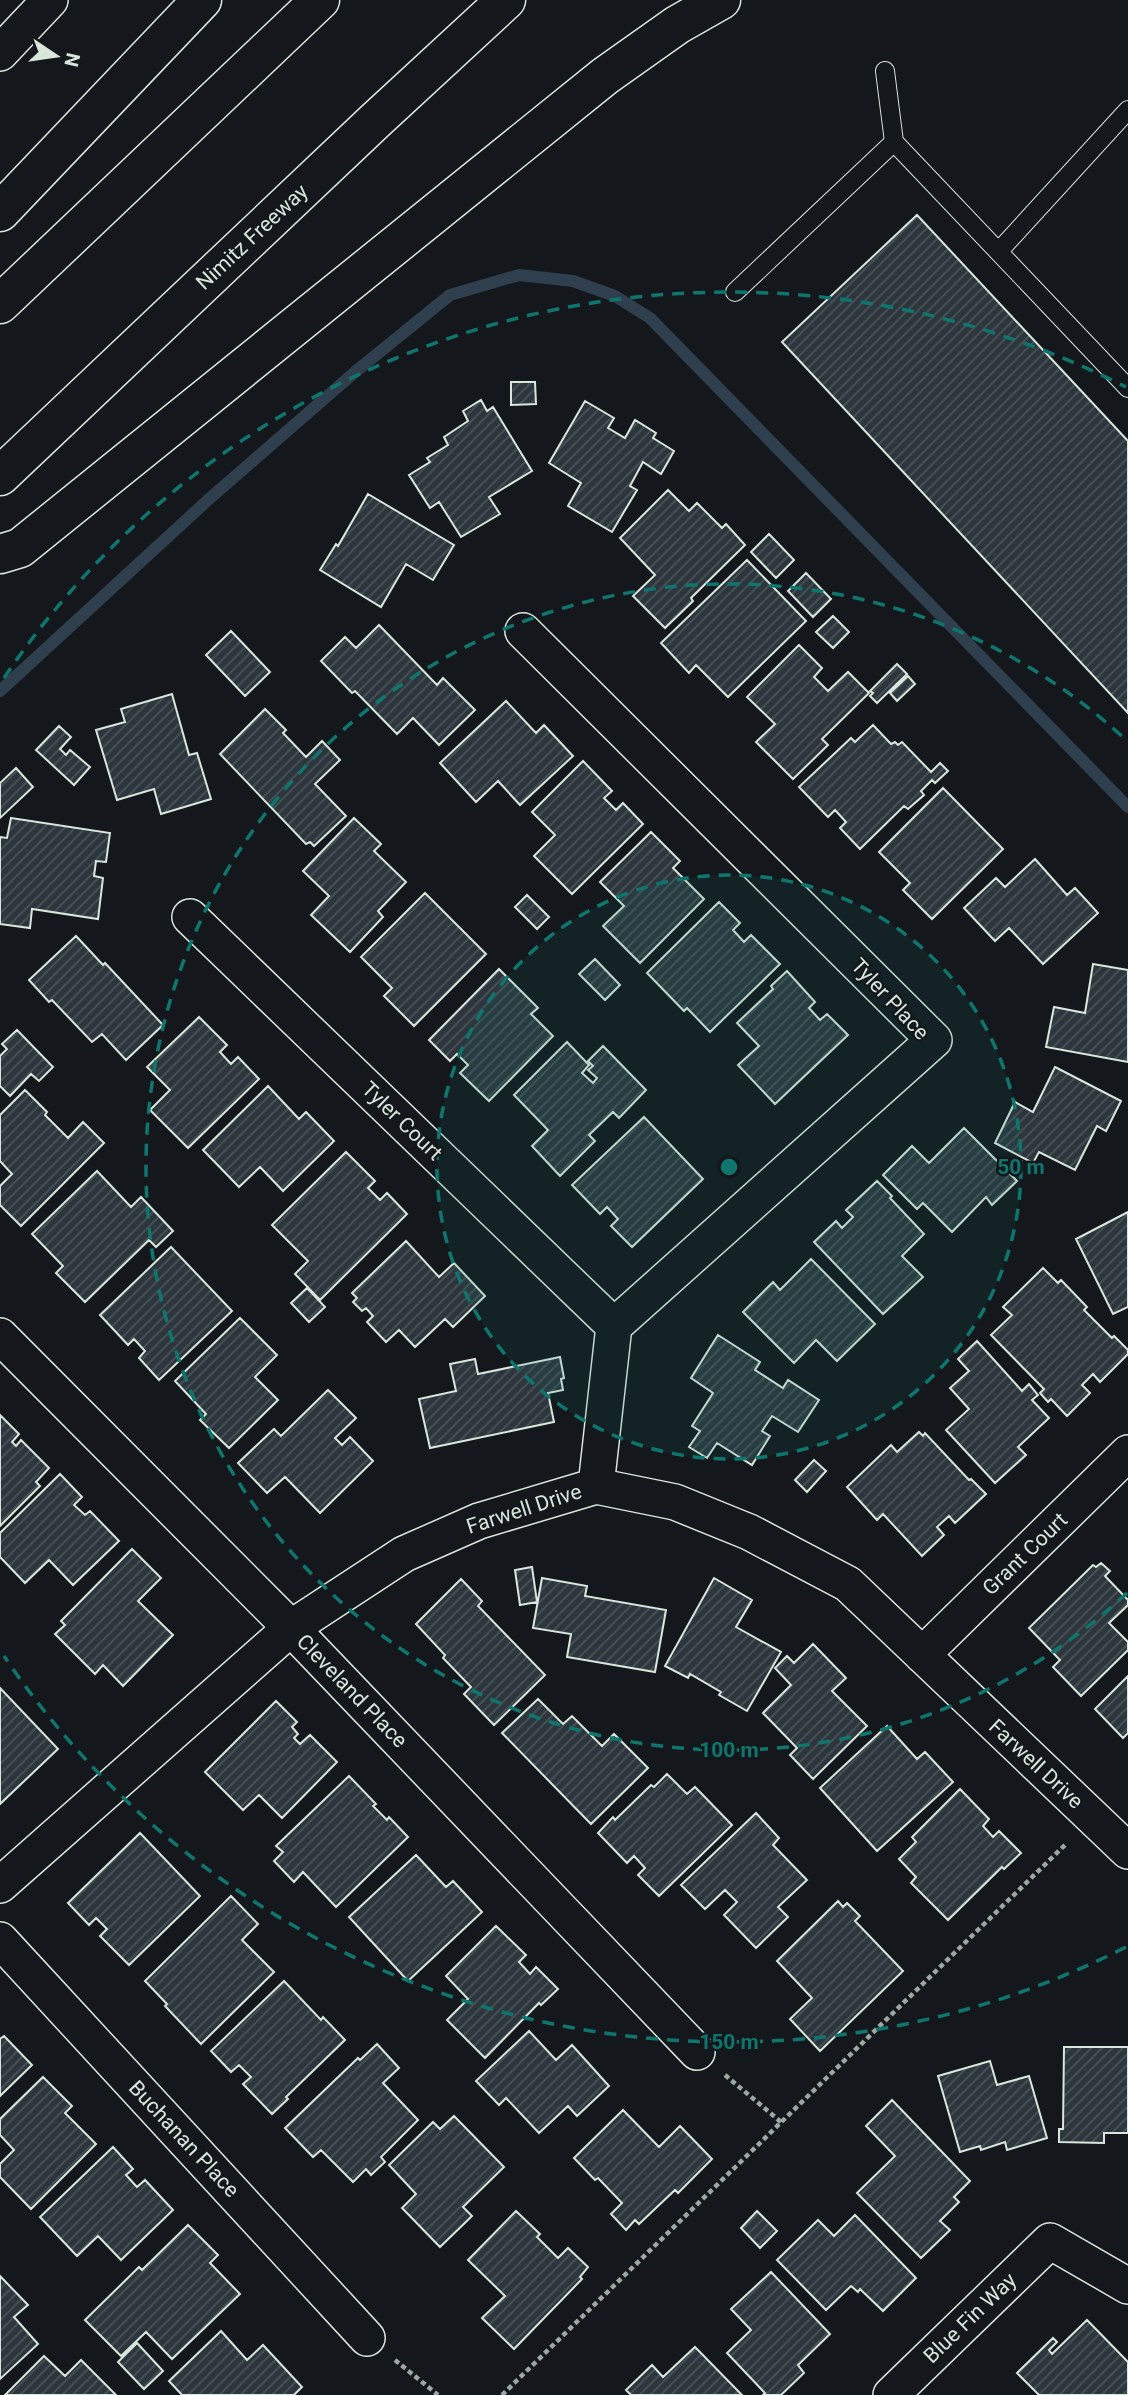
<svg xmlns="http://www.w3.org/2000/svg" width="1128" height="2395" font-family="Roboto,sans-serif">
<style>
.lines{fill:none;stroke-linecap:round;stroke-linejoin:round}
.stream{stroke:#2f3f4d;stroke-width:12}
.building{fill:url(#building-hatch);stroke:#d8e6dc;stroke-width:2}
.service-casing{stroke:#d8e6dc;stroke-width:20}
.minor-casing{stroke:#d8e6dc;stroke-width:38}
.motorway-casing{stroke:#d8e6dc;stroke-width:41}
.path{stroke:#9da8a2;stroke-width:4.5;stroke-dasharray:5 3.5;stroke-linecap:butt}
.service{stroke:#14181c;stroke-width:18}
.minor{stroke:#14181c;stroke-width:35}
.motorway{stroke:#14181c;stroke-width:38}
.ring{fill:none;stroke:#0f766e;stroke-width:3.5;stroke-dasharray:12 9}
.labels{text-anchor:middle;dominant-baseline:central;stroke-width:5;stroke-linejoin:round;paint-order:stroke}
.street-label{font-size:21px;fill:#d8e6dc;stroke:#14181c}
.centre{fill:#0f766e;stroke:#14181c;stroke-width:3.5}
.ring-label{font-size:21px;text-anchor:middle;font-weight:bold;fill:#0f766e;stroke:#14181c;stroke-width:5;stroke-linejoin:round;paint-order:stroke}
</style>
<defs>
<pattern id="building-hatch" width="6" height="6" patternUnits="userSpaceOnUse" patternTransform="scale(1.75)"><rect width="6" height="6" fill="#2c363c"/><path d="M-1 1l2-2M0 6l6-6M5 7l2-2" fill="none" stroke="#4a5358"/></pattern>
</defs>
<rect width="100%" height="100%" fill="#14181c"/>
<g class="lines">
<path class="stream" d="M0 691 209 499 355 372 450 295 519 275 573 281 615 296 650 318 1128 807"/>
</g>
<path class="building" d="M917 215 1128 441V713L782 342Z
M511 382H535L536 404 511 405Z
M481 400 487 411 493 407 532 471 489 497 500 514 461 537 439 502 430 508 409 475 430 462 427 458 448 445 444 437 468 421 463 411Z
M585 401 614 418 608 428 625 438 635 420 656 433 653 438 674 451 661 474 643 462 630 486 637 490 612 532 568 506 581 483 549 463Z
M668 490 689 511 697 503 722 528 726 524 745 545 691 598 693 601 665 628 633 596 655 575 620 538Z
M368 494 454 545 433 580 406 564 381 607 320 570 336 544 338 546Z
M769 534 794 560 776 578 751 552Z
M747 560 806 621 728 697 696 665 689 673 661 643Z
M806 573 831 599 813 617 788 591Z
M833 616 849 632 833 648 816 632Z
M379 625 437 685 443 678 475 710 439 745 413 718 397 734 355 691 352 693 321 661 345 637 356 648Z
M231 631 270 672 245 696 206 655Z
M799 645 822 668 814 677 828 691 848 672 869 693 822 739 828 745 793 779 756 742 775 724 747 697Z
M897 664 907 674 877 703 870 696 873 693 870 691Z
M908 676 915 684 897 701 890 693Z
M172 694 189 755 197 753 211 799 161 814 154 789 117 800 96 730 125 722 121 709Z
M506 701 536 733 544 725 573 756 520 805 498 781 476 802 440 763Z
M265 709 286 730 283 733 306 757 322 741 340 760 315 784 346 816 314 846 310 842 306 844 220 754Z
M873 725 891 744 895 742 898 745 902 742 931 772 940 763 948 771 935 783 932 780 921 791 924 795 908 809 904 806 860 849 840 828 846 822 835 810 828 817 799 787 851 738 855 742Z
M59 726 71 737 60 749 66 755 70 750 90 767 74 785 36 750Z
M583 761 612 791 604 798 616 810 623 803 643 824 572 894 534 856 555 835 532 812Z
M16 768 33 787 0 818V783Z
M943 788 1003 849 932 919 903 890 910 883 879 852Z
M11 818 110 833 106 862 96 861 94 876 103 878 98 919 32 909 30 928 0 924V837L7 838Z
M354 818 381 844 374 851 406 882 378 911 383 917 350 952 311 915 329 896 303 871Z
M651 832 680 861 673 868 704 899 640 963 603 926 624 906 600 882Z
M1035 859 1067 895 1075 888 1098 913 1043 964 1009 928 995 941 964 908 996 878 1005 887Z
M425 893 486 954 414 1026 384 996 392 988 361 957Z
M527 895 549 917 537 929 515 907Z
M719 902 740 923 733 930 744 942 751 935 780 964 710 1032 687 1008 684 1011 647 973Z
M76 936 103 965 105 963 163 1025 126 1060 102 1034 92 1042 52 1000 49 1002 29 980Z
M595 959 620 985 605 1000 579 974Z
M1093 964 1128 970V1062L1046 1047 1054 1007 1085 1013Z
M499 969 538 1008 531 1014 553 1036 489 1101 460 1073 468 1065 457 1054 450 1061 429 1040Z
M787 971 815 1002 809 1008 820 1020 827 1014 848 1035 775 1104 738 1065 759 1046 737 1023 773 989 771 986Z
M199 1017 227 1045 220 1052 231 1064 238 1057 259 1079 188 1148 150 1110 170 1090 147 1067Z
M17 1030 53 1067 39 1081 31 1074 10 1096 0 1086V1056L7 1049 2 1044Z
M567 1042 589 1065 582 1073 593 1083 597 1078 588 1070 593 1066 588 1061 603 1046 646 1090 619 1118 613 1112 589 1135 595 1141 560 1176 532 1146 548 1130 514 1095Z
M1055 1067 1121 1101 1106 1131 1097 1126 1075 1170 1039 1152 1033 1163 995 1143 1015 1102 1033 1112Z
M268 1086 299 1119 306 1112 334 1141 283 1191 260 1167 239 1187 203 1150Z
M25 1090 47 1112 45 1115 68 1138 83 1122 104 1143 21 1226 0 1205V1186L12 1174 0 1161V1115Z
M644 1117 703 1179 632 1247 611 1226 618 1219 607 1207 600 1214 572 1185Z
M964 1128 1017 1181 992 1205 986 1197 952 1232 923 1203 917 1209 883 1175 912 1146 929 1163Z
M346 1152 375 1181 368 1188 380 1200 387 1193 407 1214 320 1300 295 1274 308 1261 272 1225Z
M97 1171 131 1207 141 1197 173 1231 156 1247 149 1240 85 1302 56 1273 63 1266 32 1234Z
M877 1181 892 1196 890 1198 924 1234 902 1256 923 1277 883 1314 814 1242 836 1221 842 1228 853 1217 846 1210Z
M1128 1212V1307L1113 1314 1076 1239Z
M406 1241 439 1277 454 1263 485 1296 453 1327 445 1319 415 1347 399 1330 386 1342 367 1322 373 1316 366 1308 362 1311 353 1302 357 1298 352 1293Z
M171 1247 232 1311 159 1380 139 1358 145 1351 134 1339 128 1345 100 1315Z
M811 1259 875 1324 837 1361 816 1340 794 1363 743 1312 773 1282 780 1290Z
M1043 1268 1058 1283 1061 1280 1087 1307 1084 1310 1112 1338 1114 1336 1128 1350V1354L1100 1382 1093 1374 1082 1385 1090 1393 1067 1416 1051 1399 1048 1402 1040 1393 1044 1389 991 1335 1012 1315 1003 1307Z
M307 1288 325 1307 309 1322 291 1303Z
M240 1318 277 1355 255 1377 278 1400 229 1448 200 1420 206 1414 175 1381Z
M718 1335 760 1362 755 1370 783 1388 788 1380 819 1400 798 1432 772 1416 762 1431 770 1436 752 1465 717 1443 707 1458 689 1447 700 1431 692 1426 713 1393 691 1378Z
M977 1341 1022 1391 1029 1384 1038 1395 1032 1400 1049 1418 1018 1447 1026 1455 995 1483 946 1430 969 1409 950 1388 969 1371 958 1359Z
M560 1357 564 1378 561 1379 563 1390 548 1393 554 1422 430 1448 419 1399 456 1391 450 1364 475 1359 478 1374Z
M328 1390 356 1418 335 1438 342 1445 350 1437 373 1461 320 1513 285 1477 267 1493 238 1463 274 1429 281 1436Z
M0 1415 19 1434 12 1442 16 1446 21 1440 49 1468 36 1482 40 1486 0 1526Z
M919 1432 923 1436 925 1433 969 1480 971 1479 986 1494 955 1523 949 1516 937 1527 944 1535 922 1556 883 1514 877 1520 847 1487 891 1445 897 1452Z
M814 1460 826 1471 807 1492 795 1480Z
M60 1474 82 1497 74 1505 85 1515 90 1511 119 1541 73 1585 49 1560 25 1583 0 1557V1533Z
M132 1549 161 1578 138 1601 173 1635 123 1686 103 1665 95 1674 55 1634 65 1625 61 1621Z
M1101 1563 1110 1571 1105 1576 1128 1600V1605L1109 1623 1128 1642V1650L1081 1696 1053 1667 1060 1660 1029 1628 1093 1565 1096 1567Z
M532 1567 537 1602 520 1605 515 1570Z
M542 1578 587 1586 585 1596 666 1610 655 1672 567 1657 571 1634 533 1628Z
M714 1578 752 1600 736 1627 781 1652 747 1711 719 1695 721 1692 690 1674 688 1678 665 1666Z
M461 1579 482 1601 478 1606 545 1675 494 1725 464 1694 471 1687 443 1658 445 1655 416 1624Z
M813 1644 846 1678 832 1691 867 1726 813 1779 790 1755 797 1748 763 1713 791 1685 775 1668 787 1656 794 1663Z
M1128 1676V1733L1123 1738 1095 1709Z
M0 1688 58 1749 0 1804Z
M538 1699 563 1724 572 1716 602 1746 614 1734 648 1768 591 1824 502 1733Z
M276 1701 297 1722 292 1727 298 1734 294 1738 300 1744 310 1735 337 1762 282 1818 259 1795 243 1810 205 1772Z
M887 1726 917 1759 925 1752 953 1782 877 1851 820 1788Z
M667 1774 687 1794 695 1787 732 1825 659 1896 638 1875 645 1868 634 1856 627 1863 598 1833 613 1817 615 1820 651 1785 654 1787Z
M349 1776 376 1804 373 1806 387 1820 389 1817 408 1837 336 1907 303 1872 294 1882 274 1861 283 1852 276 1846Z
M960 1789 989 1819 983 1826 993 1837 999 1831 1021 1853 1004 1869 1002 1867 948 1920 911 1883 916 1877 899 1859 916 1842 912 1837Z
M756 1813 779 1838 773 1845 807 1880 778 1907 788 1917 756 1948 724 1915 737 1902 725 1890 705 1909 681 1885Z
M140 1833 200 1896 129 1965 100 1936 107 1929 96 1918 89 1925 68 1903Z
M416 1855 446 1887 453 1881 482 1912 408 1981 349 1917Z
M231 1896 258 1924 242 1940 274 1972 201 2044 165 2006 167 2004 145 1981Z
M838 1901 843 1907 847 1903 860 1916 855 1921 903 1971 820 2051 790 2019 812 1998 777 1961Z
M496 1926 526 1955 519 1962 530 1974 536 1967 558 1989 541 2005 539 2003 485 2058 447 2020 468 1999 446 1976Z
M284 1981 321 2020 323 2017 345 2040 286 2097 288 2099 272 2114 243 2084 251 2077 239 2065 231 2072 211 2051Z
M529 2031 556 2060 572 2045 609 2086 577 2116 568 2106 539 2133 506 2098 499 2105 476 2081Z
M4 2036 32 2065 0 2096V2039Z
M377 2044 399 2068 383 2083 418 2120 381 2157 385 2162 371 2175 366 2169 353 2182 321 2150 313 2157 285 2128 358 2058 360 2060Z
M1064 2047H1128V2133H1104V2143L1059 2142V2129H1063Z
M990 2061 997 2085 1029 2076 1047 2138 1007 2150 1005 2142 981 2150 980 2146 960 2152 938 2076Z
M43 2077 72 2106 65 2113 96 2144 31 2209 0 2177V2164L14 2150 0 2135V2119Z
M892 2100 970 2181 954 2197 959 2202 940 2221 950 2230 921 2258 857 2193 895 2156 866 2126Z
M623 2110 659 2147 680 2126 712 2159 678 2193 675 2190 639 2224 635 2220 626 2230 611 2214 622 2203 598 2178 595 2180 574 2158Z
M454 2116 504 2167 463 2207 472 2216 440 2247 402 2208 416 2194 389 2165 433 2122 440 2129Z
M113 2147 133 2169 126 2175 137 2187 145 2180 173 2210 121 2260 98 2236 77 2256 40 2217Z
M516 2211 540 2234 537 2237 558 2258 568 2248 588 2267 580 2277 582 2279 514 2349 482 2318 505 2296 468 2260Z
M757 2211 777 2231 760 2248 741 2228Z
M855 2215 916 2278 883 2311 860 2289 858 2292 851 2286 826 2310 777 2260 818 2220 834 2236Z
M188 2225 218 2255 210 2263 240 2294 172 2359 146 2332 121 2356 85 2320 139 2267 142 2270Z
M771 2272 830 2334 798 2365 804 2373 781 2395H763L765 2393 727 2353 751 2330 731 2309Z
M0 2276 28 2305 14 2317 38 2344 0 2379Z
M1087 2320 1128 2362V2395H1039L1017 2373 1053 2338 1057 2342 1049 2350 1052 2354Z
M221 2331 247 2360 263 2345 302 2387 294 2395H182L169 2381Z
M137 2343 163 2371 144 2389 118 2362Z
M695 2347 742 2395H631L626 2390 652 2365 663 2377Z
M44 2356 65 2376 81 2360 116 2395H5Z"/>
<g class="lines">
<g class="service-casing">
<path id="service" d="M885 71 894 142 1128 388
M999 251 1128 110
M735 292 894 142"/>
</g>
<g class="minor-casing">
<path id="minor" d="M0 53 50 0
M523 631 934 1040 614 1326 596 1486
M190 917 614 1326
M0 1336 291 1628 697 2052
M922 1655 1128 1453
M0 1885 291 1628 404 1554 479 1521 596 1486 675 1502 749 1532 848 1584 1128 1851
M0 1940 367 2338
M891 2395 1050 2241 1128 2286"/>
</g>
<g class="motorway-casing">
<path id="motorway" d="M0 212 202 0
M0 304 320 0
M0 476 376 120 506 0
M0 554 20 548 605 76 677 25 721 0"/>
</g>
<path class="path" d="M725 2075 781 2122
M395 2360 438 2395
M502 2395 1067 1843"/>
<use href="#service" class="service"/>
<use href="#minor" class="minor"/>
<use href="#motorway" class="motorway"/>
</g>
<circle cx="729" cy="1167" r="292" fill="#0f766e" fill-opacity=".12"/>
<g class="ring">
<circle cx="729" cy="1167" r="292"/>
<path d="M1127 1593A583 583 0 1 1 1127 741"/>
<path d="M1126 1947A875 875 0 0 1 4 1656M4 678A875 875 0 0 1 1126 387"/>
</g>
<g class="labels">
<g class="street-label">
<text transform="translate(252 237) rotate(-43)">Nimitz Freeway</text>
<text transform="translate(890 999) rotate(47)">Tyler Place</text>
<text transform="translate(402 1121) rotate(44)">Tyler Court</text>
<text transform="translate(524 1509) rotate(-18)">Farwell Drive</text>
<text transform="translate(1025 1554) rotate(-44)">Grant Court</text>
<text transform="translate(352 1691) rotate(46)">Cleveland Place</text>
<text transform="translate(1036 1764) rotate(43)">Farwell Drive</text>
<text transform="translate(184 2139) rotate(47)">Buchanan Place</text>
<text transform="translate(970 2318) rotate(-44)">Blue Fin Way</text>
</g>
</g>
<circle cx="729" cy="1167" r="10" class="centre"/>
<g class="ring-label">
<text x="1021" y="1174">50 m</text>
<text x="729" y="1757">100 m</text>
<text x="729" y="2049">150 m</text>
</g>
<g transform="translate(56 56) rotate(103)" stroke="#14181c" stroke-width="5" paint-order="stroke">
<path d="M0-5L12 26L0 18L-12 26Z" fill="#d8e6dc"/>
<text y="-10" font-size="19" font-weight="bold" text-anchor="middle" fill="#d8e6dc">N</text>
</g>
</svg>
